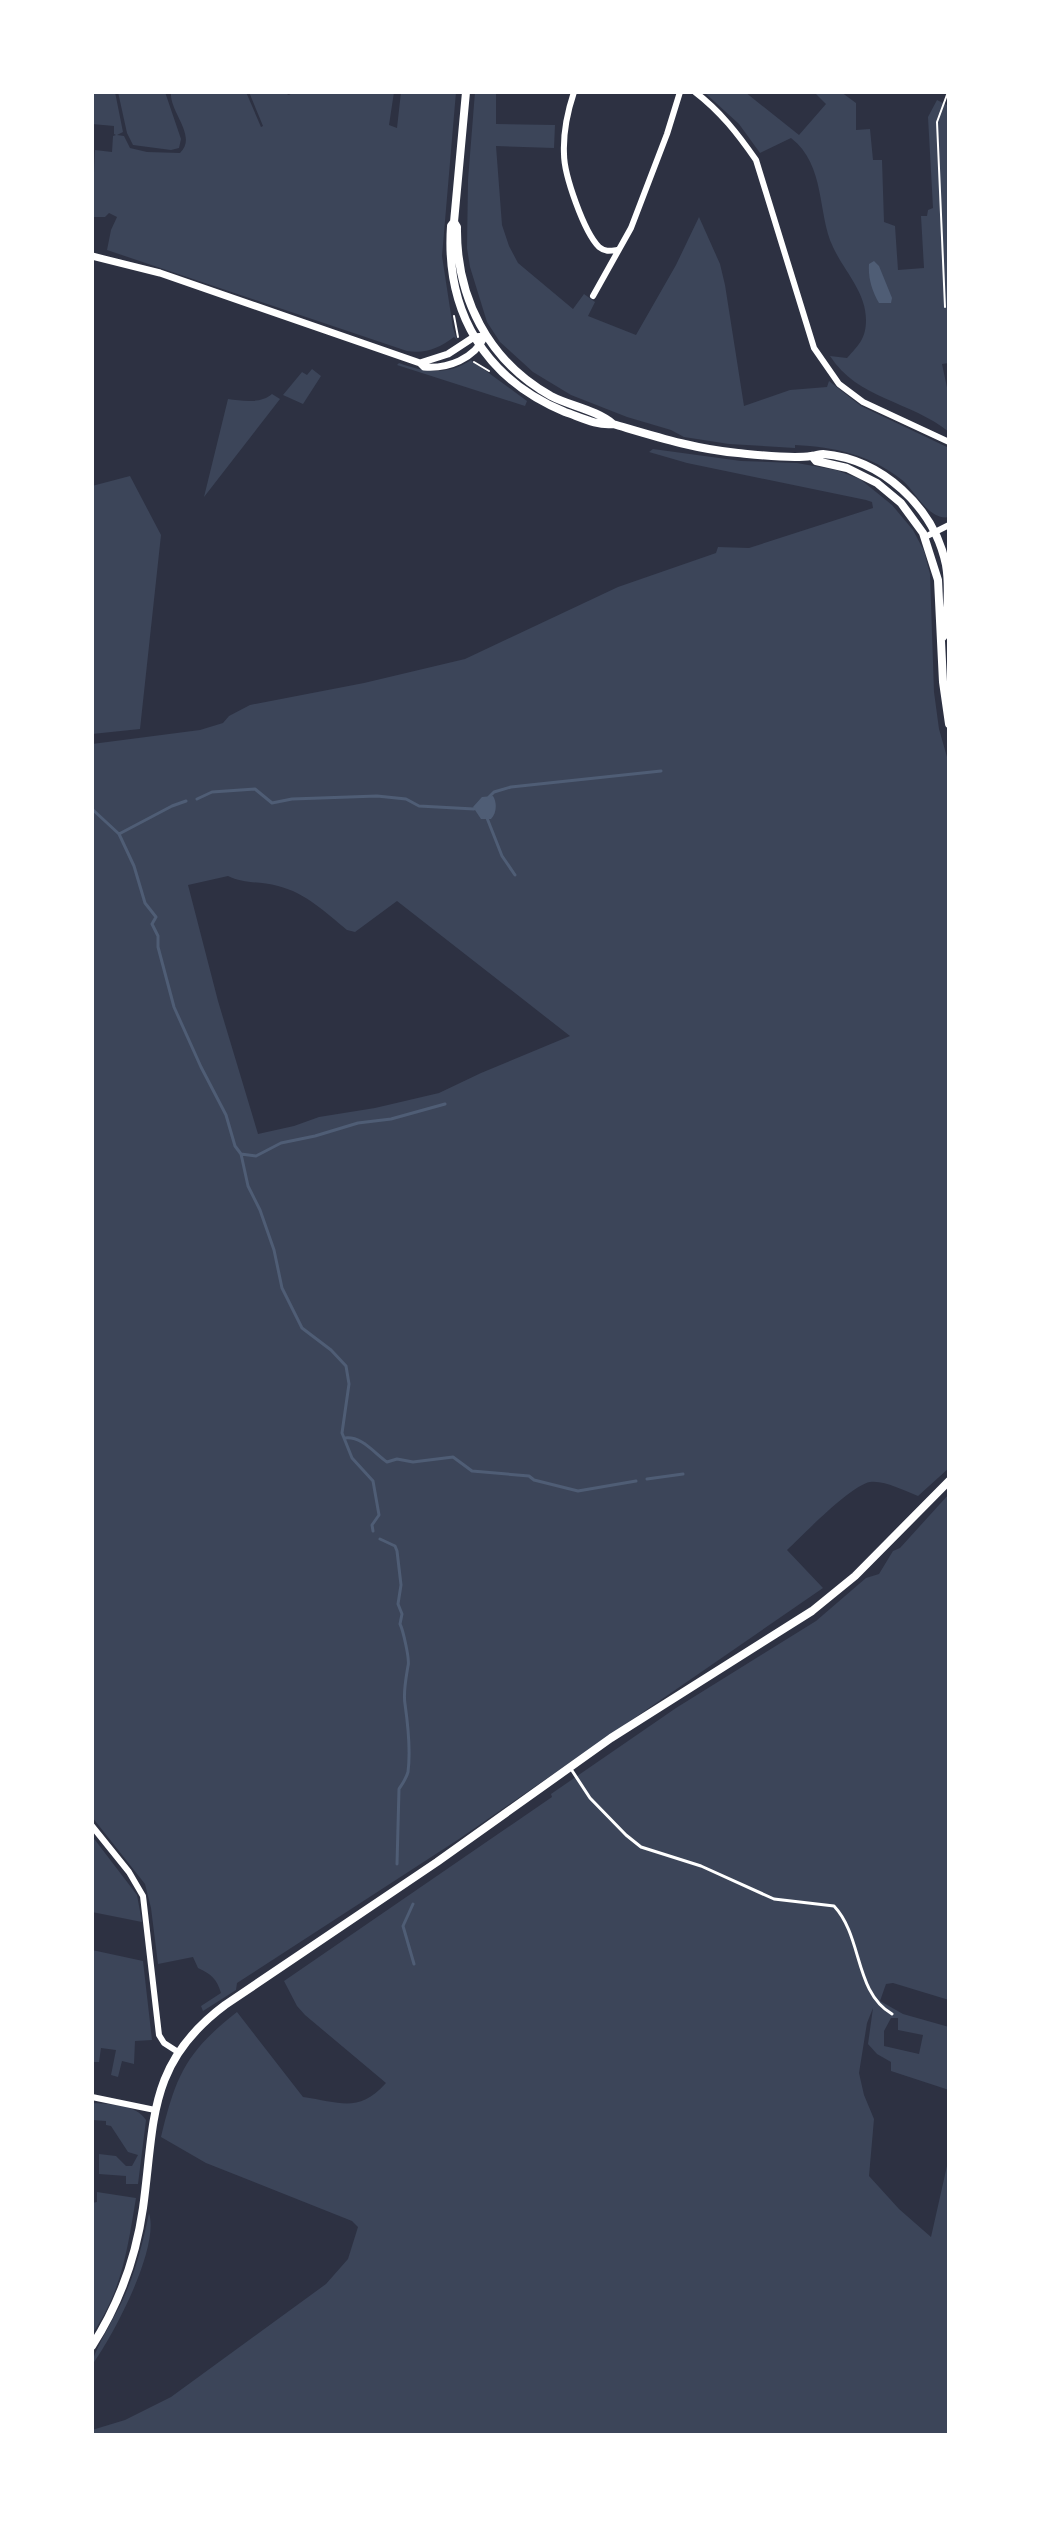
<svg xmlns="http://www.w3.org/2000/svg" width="1041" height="2527" font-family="'Times New Roman',serif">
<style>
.green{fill:#3c4559;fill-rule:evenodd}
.water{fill:#4f5d75}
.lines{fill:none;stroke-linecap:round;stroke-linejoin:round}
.stream{stroke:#4f5d75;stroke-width:3}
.path{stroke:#fff;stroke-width:2}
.service{stroke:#fff;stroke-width:3}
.minor{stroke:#fff;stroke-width:6}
.tertiary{stroke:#fff;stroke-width:7}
.secondary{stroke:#fff;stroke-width:8}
</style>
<rect width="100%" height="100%" fill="#2d3142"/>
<path class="green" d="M92 92H115L123 132 117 135 124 136 130 148 147 152 180 153C198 136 169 112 171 92H246L261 127 263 126 249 92H282L289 95 293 92H394L389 125 397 128 401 92H456L442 256 453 328 457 340 454 337C439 348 426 354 407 351L107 250 111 230 117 217 109 213 105 217H92L95 150 112 152 113 136 116 135 114 134V126L92 124Z
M118 92H165L181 139 179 148 171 150 133 145 127 133Z
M475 92H496V124L555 125 554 148 496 146 502 225 509 246 518 263 573 309 584 294 595 302 588 316 636 335 676 265 699 217 720 264 725 285 744 406 790 390 827 387 829 381 861 406 949 448V517C929 521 916 492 902 480 871 455 835 447 795 445V448L729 444 684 437 671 430 627 417 571 395 533 372 500 342 487 322 470 267 467 248 468 180Z
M704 92H745L799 135 826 104 814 92H841L856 103V130L870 129 873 160H882L884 222 895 226 898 270 924 268 921 216H927L928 210 933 208 928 117 937 100 949 106V363L942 364 949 397V432C911 401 857 399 830 356L847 358C859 345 866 338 866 320 866 292 844 271 833 247 817 213 826 165 791 138L760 153 739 124Z
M471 360 527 401 525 406 397 365 399 363C424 372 447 376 471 360Z
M312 369 321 376 303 404 283 395 302 372 307 375Z
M272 394 280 399 204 497 228 399C242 401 261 404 272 394Z
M653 449 741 461 797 463 836 470 860 479 892 505 913 530 924 551 930 574 934 692 939 729 949 764V1468L918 1496C905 1491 884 1480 870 1482 851 1485 803 1535 787 1550L823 1588 459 1839 237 1983 236 1990 203 2011 201 2006 221 1993C217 1979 211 1974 198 1968L193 1957 158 1964 151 1908 145 1884 92 1817V744L200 730 223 723 229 716 250 705 364 683 465 659 618 587 716 553 718 547 749 548 873 508 872 502 866 500 687 463 649 452ZM228 876C243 884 261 881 278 886 306 893 325 912 347 930L355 932 397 901 570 1036 481 1073 439 1093 375 1108 319 1117 294 1126 258 1134 218 1001 188 885Z
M130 476 161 535 140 729 92 734V486Z
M949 1494V2000L893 1983 886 1984 880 2001 903 2014 949 2027V2090L891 2071V2062L877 2054 868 2044 873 2008 867 2023 859 2073 864 2095 874 2119 869 2176 899 2209 931 2237 949 2157V2435H92V2430L125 2420 171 2397 326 2284 348 2259 358 2227 352 2221 206 2163 161 2137C176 2075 186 2052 237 2012L303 2097C340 2102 358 2114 386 2083L305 2015 297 2006 284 1981 552 1797 551 1794 676 1708 816 1621 866 1578 879 1574 893 1551 900 1548ZM891 2018H898V2030L923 2035 919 2054 884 2046V2031Z
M92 1836 137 1895 142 1922 92 1912Z
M92 1950 143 1961 152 2040 135 2041 134 2064 122 2061 118 2077 111 2075 116 2050 101 2048 99 2062H92L94 2042 92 2041Z
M92 2103C109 2104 136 2104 146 2120L138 2184H126V2176L99 2174V2154L116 2156 126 2166H132L138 2155 128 2152 111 2126 106 2125V2121L92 2120Z
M97 2192 136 2198C128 2246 122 2292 92 2334V2203L97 2202Z
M149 2213C160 2248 113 2336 92 2365 92 2353 118 2312 124 2297 136 2270 143 2242 149 2213Z"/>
<path class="water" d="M874 261 879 266 892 298 891 303H879C872 291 868 278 869 264Z
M493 796C497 802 497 813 491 819H481L473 807 482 797Z"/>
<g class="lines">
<path class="stream" d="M489 797 494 792 511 787 661 771
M197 799 212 792 255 789 272 803 292 799 377 796 406 799 419 806 474 809
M92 809 119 834 134 866 145 903 156 917 152 924 158 936V947L174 1007 201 1067 226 1115 235 1146 241 1154 248 1186 260 1210 274 1250 282 1288 302 1328 331 1350 346 1366 349 1384 342 1433 352 1458 373 1481 379 1515 372 1525 373 1531
M487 818 502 856 515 875
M119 834 172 806 186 801
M241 1154 256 1156 281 1143 315 1136 358 1123 391 1119 445 1104
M345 1438C362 1436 374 1453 387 1462L397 1459 413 1462 453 1457 472 1471 529 1476 534 1480 578 1491 636 1481
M647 1479 683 1474
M380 1539 395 1546 397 1551 401 1585 398 1604 402 1614 400 1624C403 1630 410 1660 408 1666 406 1678 403 1692 405 1704 408 1725 411 1749 408 1772 406 1779 403 1783 399 1789L397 1864
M413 1904 403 1926 414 1964"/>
<path class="path" d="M945 307 937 122 948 92
M454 316 458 337
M474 362 489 371"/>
<path class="service" d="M571 1769 590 1798 626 1835 641 1847 701 1866 774 1899 834 1906C863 1937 854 1992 892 2014"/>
<path class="minor" d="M574 92C567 113 563 132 564 154 564 175 584 232 599 247 605 252 610 251 617 250
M695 92C720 111 738 134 756 160L814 348 839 384 863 402 949 442
M593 296 631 228 667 134 680 92
M925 537 949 525
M92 1826 129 1872 143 1896 159 2035 164 2043 178 2052
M92 2097 155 2110"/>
<path class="tertiary" d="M92 256 160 273 420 363 424 367C448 369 474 359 485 336L474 337 448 354 420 363"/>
<path class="secondary" d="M466 92 454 222 451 226C445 312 485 379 565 412 580 417 597 426 613 424 654 436 694 449 738 453 758 455 791 459 811 456 815 456 819 454 823 454 882 459 934 507 946 565 950 587 947 610 946 632L943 637
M454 222 457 227C456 297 488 361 551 396 570 406 597 410 613 424
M812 456 816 461 847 468 877 483 901 503 923 533 938 580 943 682 949 724
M92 2346C119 2304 136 2257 143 2208 155 2121 147 2063 225 2005L437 1862 611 1738 812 1611 855 1576 949 1481"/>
</g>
<rect width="1041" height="2527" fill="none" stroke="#ffffff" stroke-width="188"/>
</svg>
